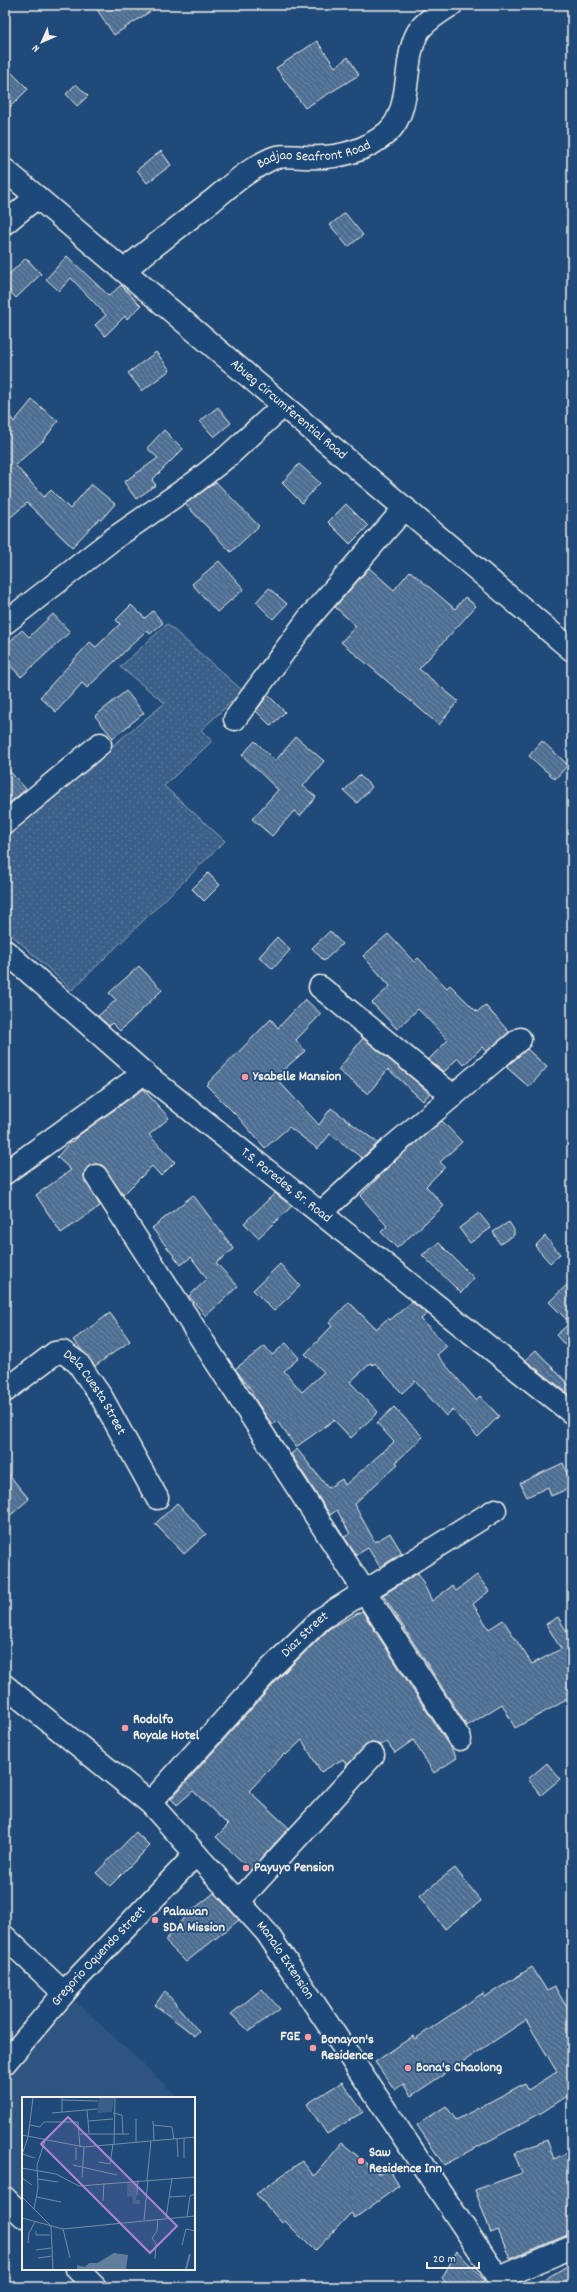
<svg xmlns="http://www.w3.org/2000/svg" width="577" height="2292" font-family="Dekko,sans-serif">
<style>
.built{fill:#2d5581}
.grass{fill:url(#grass-dots);stroke:#97a8b8}
.building{fill:url(#building-back-hatch);stroke:#f4f1e8}
.lines{fill:none;stroke-linecap:round;stroke-linejoin:round}
.minor-casing{stroke:#f4f1e8;stroke-width:25}
.minor{stroke:#1f4a7a;stroke-width:22}
.poi-dot{fill:#ff9aa2;stroke:#1f4a7a;stroke-width:1.5}
.labels{text-anchor:middle;dominant-baseline:central;stroke-width:3.5;stroke-linejoin:round;paint-order:stroke}
.street-label{font-size:14px;fill:#f4f1e8;stroke:#1f4a7a}
.poi-label{font-size:14px;font-weight:bold;fill:#f4f1e8;stroke:#1f4a7a;text-anchor:start}
.inset-river{fill:none;stroke:#627e9d;stroke-width:2}
.inset-road{fill:none;stroke:#748da6;stroke-width:1}
.view{fill:#b185d1;fill-opacity:0.15;stroke:#b185d1;stroke-width:2}
.inset-edge{fill:none;stroke:#f4f1e8;stroke-width:2}
</style>
<defs>
<pattern id="grass-dots" width="8" height="8" patternUnits="userSpaceOnUse"><rect width="8" height="8" fill="#3a5f88"/><path d="M2 2h.1M6 6h.1" fill="none" stroke="#577699" stroke-width="1.8" stroke-linecap="round"/></pattern>
<pattern id="building-back-hatch" width="6" height="6" patternUnits="userSpaceOnUse"><rect width="6" height="6" fill="#4d6e92"/><path d="M-1 5l2 2M0 0l6 6M5-1l2 2" fill="none" stroke="#708aa6"/></pattern>
</defs>
<rect width="100%" height="100%" fill="#1f4a7a"/>
<filter id="ink" filterUnits="userSpaceOnUse"><feTurbulence type="fractalNoise" baseFrequency=".025" numOctaves="2"/><feDisplacementMap in="SourceGraphic" scale="8" xChannelSelector="R" yChannelSelector="G"/><feConvolveMatrix kernelMatrix="1 2 1 2 8 2 1 2 1" color-interpolation-filters="sRGB"/></filter>
<g filter="url(#ink)">
<path class="built" d="M66 1992 179 2098H23V2198L5 2180V2059Z"/>
<path class="grass" d="M167 624 243 691 201 730 212 741 164 786 225 841 72 990 5 929V833L165 703 120 667Z"/>
<path class="building" d="M94 5H160L114 35Z
M317 41 335 67 348 57 359 75 305 108 276 68Z
M5 66 28 89 5 112Z
M76 84 88 96 77 106 66 94Z
M161 151 171 165 147 183 137 170Z
M345 213 363 235 348 247 330 225Z
M67 256 109 296 121 285 141 306 127 319 125 316 105 336 95 325 106 315 71 278 59 291 46 279Z
M26 258 41 274 16 298 5 286V278Z
M156 352 170 370 142 391 128 373Z
M32 400 58 421 43 441 15 465 44 497 51 490 70 509 91 484 115 504 101 520 99 519 72 547 27 503 5 522V409L14 422Z
M218 407 231 423 214 437 200 421Z
M164 430 183 449 152 480 156 485 136 499 124 482 158 458 147 448Z
M299 464 320 483 302 503 282 483Z
M216 482 259 526 231 552 185 504Z
M346 504 368 526 350 544 328 522Z
M219 561 244 589 217 612 192 584Z
M369 568 394 590 410 571 455 609 465 597 476 606 419 669 458 701 439 725 341 642 356 626 335 607Z
M269 588 287 604 273 619 256 602Z
M131 605 145 618 153 611 163 623 150 634 147 630 87 688 82 683 56 712 40 697 90 642 96 647 120 624 116 620Z
M53 614 70 632 21 677 5 660V646L22 630 29 637Z
M126 691 144 713 113 738 95 716Z
M268 695 285 712 271 726 256 711Z
M296 737 324 761 303 786 316 797 300 816 294 811 272 836 252 819 278 790 242 755 255 741 275 761Z
M542 741 568 765 555 779 529 756Z
M5 766 26 789 5 807Z
M359 775 372 787 357 803 344 791Z
M208 873 220 885 204 901 192 889Z
M330 931 342 944 324 961 312 948Z
M388 934 414 962 418 958 447 988 450 985 477 1012 485 1005 509 1032 486 1052 482 1047 464 1065 458 1058 444 1072 428 1060 448 1040 418 1009 397 1029 372 1003 390 986 363 956Z
M277 937 290 950 273 969 259 957Z
M139 966 162 990 120 1031 112 1023 109 1026 98 1016 116 1000 109 993Z
M305 999 321 1014 296 1040 305 1051 275 1077 319 1125 331 1108 378 1143 362 1158 330 1134 318 1149 289 1127 265 1148 239 1118 206 1085 271 1019 278 1028Z
M363 1038 430 1093 423 1101 388 1069 368 1094 338 1070Z
M527 1049 547 1067 529 1087 506 1067Z
M143 1089 169 1118 149 1135 175 1162 161 1176 152 1166 123 1195 102 1165 96 1164 90 1165 85 1171 84 1177 100 1206 61 1233 36 1195 71 1170 57 1157 70 1142 71 1143 79 1135Z
M442 1121 462 1142 440 1162 445 1167 426 1186 444 1206 397 1248 381 1232 387 1226 360 1196 399 1157Z
M275 1193 292 1206 258 1238 244 1223Z
M193 1195 234 1249 216 1263 238 1286 206 1316 189 1296 207 1279 191 1257 181 1265 152 1228Z
M479 1213 491 1228 470 1243 459 1228Z
M509 1222 514 1230V1235L500 1244 493 1232Z
M545 1236 560 1254 550 1263 535 1246Z
M439 1243 474 1278 461 1293 422 1255Z
M280 1264 300 1286 274 1311 253 1290Z
M572 1280V1353L556 1335 570 1323 549 1302Z
M349 1302 376 1329 388 1318 390 1320 412 1302 427 1314 421 1319 447 1346 437 1355 476 1400 480 1396 499 1416 478 1437 452 1410 446 1416 415 1381 402 1393 375 1363 373 1365 371 1363 350 1382 378 1412 351 1438 334 1420 296 1447 277 1421 272 1425 251 1393 253 1392 235 1369 265 1346 272 1355 286 1343 299 1358 284 1371 302 1392 324 1372 305 1354 332 1326 329 1323Z
M110 1313 130 1341 95 1366 73 1340Z
M536 1350 572 1388 569 1394 525 1360Z
M394 1407 423 1437 396 1462 398 1464 354 1504 375 1542 390 1533 402 1553 380 1567 368 1548 356 1555 344 1537 350 1534 337 1510 330 1515 291 1454 297 1449 328 1488 342 1479 345 1485 394 1442 377 1423Z
M563 1463 572 1487 551 1496 548 1487 527 1497 520 1483Z
M5 1470 29 1499 5 1520Z
M177 1503 206 1534 184 1554 155 1524Z
M418 1573 432 1601 452 1586 456 1591 477 1575 489 1591 473 1604 489 1629 503 1620 532 1664 561 1649 546 1624 558 1617 572 1641V1697L515 1728 502 1704 467 1726 383 1595Z
M362 1611 457 1758 434 1773 413 1740 395 1753 387 1742 381 1745 370 1743 347 1765 343 1759 321 1772 302 1740 286 1755 284 1754 249 1791 289 1828 251 1870 216 1837 228 1825 193 1791 177 1805 171 1799 281 1676 329 1629Z
M547 1763 560 1779 541 1795 528 1779Z
M136 1832 150 1846 110 1886 96 1873Z
M455 1868 481 1901 445 1929 419 1896Z
M214 1893 239 1920 186 1962 165 1941 186 1915Z
M532 1967 547 1991 555 1987 572 2016V2093L541 2113 444 2165 417 2125 446 2106 456 2120 525 2083 528 2090 557 2072 526 2020 411 2096 403 2084 395 2090 375 2062 413 2036 415 2039 483 1993 485 1997Z
M262 1989 280 2009 249 2031 231 2014Z
M165 1991 199 2032 195 2036 155 2005Z
M342 2082 363 2112 327 2134 307 2104Z
M547 2140 554 2159 572 2150V2233L510 2259 498 2230 491 2233 475 2190 522 2173 514 2153Z
M342 2143 379 2174 390 2169 399 2186 355 2218 351 2213 315 2251 285 2221 282 2223 256 2194 302 2161 314 2176Z
M457 2251 484 2280 479 2287H450L442 2278Z
M572 2263V2287H532Z"/>
<g class="lines">
<g class="minor-casing">
<g id="minor">
<path id="s1" d="M5 170 572 650"/>
<path d="M5 223 37 197"/>
<path id="s2" d="M124 270C153 247 182 224 212 201 230 186 249 169 271 159 281 154 292 157 303 157 334 159 364 153 388 132 413 109 402 60 418 32 425 21 440 12 451 5"/>
<path d="M5 623 113 539 194 483 228 456 283 406"/>
<path d="M235 719 308 619 405 508"/>
<path d="M5 823 100 744"/>
<path id="s3" d="M5 951 144 1073 572 1413"/>
<path d="M320 987 453 1096"/>
<path d="M5 1173 144 1073"/>
<path d="M96 1176 460 1739"/>
<path d="M321 1213 391 1148 520 1039"/>
<path id="s4" d="M5 1391 55 1353 63 1352 78 1363 102 1398 157 1498"/>
<path id="s5" d="M5 1686 150 1803 267 1933 504 2287"/>
<path id="s6" d="M150 1803 272 1667 321 1619 495 1510"/>
<path d="M239 1901 373 1755"/>
<path d="M5 1937 64 1993"/>
<path id="s7" d="M5 2063 71 1985 196 1854"/>
<path d="M5 2198 23 2216"/>
<path d="M77 2269 95 2287"/>
<path d="M499 2278 572 2247"/>
</g>
</g>
<use href="#minor" class="minor"/>
</g>
</g>
<g class="poi-dot">
<circle cx="245" cy="1077" r="4"/>
<circle cx="125" cy="1728" r="4"/>
<circle cx="246" cy="1868" r="4"/>
<circle cx="155" cy="1920" r="4"/>
<circle cx="308" cy="2037" r="4"/>
<circle cx="313" cy="2048" r="4"/>
<circle cx="408" cy="2068" r="4"/>
<circle cx="361" cy="2161" r="4"/>
</g>
<g class="labels">
<g class="street-label">
<text stroke="none"><textPath href="#s2" startOffset="228">Badjao Seafront Road</textPath></text>
<text stroke="none"><textPath href="#s1" startOffset="371">Abueg Circumferential Road</textPath></text>
<text stroke="none"><textPath href="#s3" startOffset="366">T.S. Paredes, Sr. Road</textPath></text>
<text stroke="none"><textPath href="#s4" startOffset="123">Dela Cuesta Street</textPath></text>
<text stroke="none"><textPath href="#s6" startOffset="229">Diaz Street</textPath></text>
<text stroke="none"><textPath href="#s7" startOffset="142">Gregorio Oquendo Street</textPath></text>
<text stroke="none"><textPath href="#s5" startOffset="394">Manalo Extension</textPath></text>
</g>
<g class="poi-label">
<text x="253" y="1077">Ysabelle Mansion</text>
<text x="133" y="1720">Rodolfo<tspan x="133" dy="16">Royale Hotel</tspan></text>
<text x="254" y="1868">Payuyo Pension</text>
<text x="163" y="1912">Palawan<tspan x="163" dy="16">SDA Mission</tspan></text>
<text x="300" y="2037" text-anchor="end">FGE</text>
<text x="321" y="2040">Bonayon's<tspan x="321" dy="16">Residence</tspan></text>
<text x="416" y="2068">Bona's Chaolong</text>
<text x="369" y="2153">Saw<tspan x="369" dy="16">Residence Inn</tspan></text>
</g>
</g>
<g transform="translate(22 2097)">
<rect width="173" height="173" fill="#1f4a7a"/>
<path d="M77 1H92L90 15 75 16ZM105 85H116L114 103H118V107H111L110 99 105 100Z" fill="#3a5f88"/>
<path d="M92 156 106 158 104 172H51H55V168L63 170 67 166H75Z" fill="#627e9d"/>
<path class="inset-river" d="M164 172 168 157"/>
<path class="inset-road" d="M40 3 76 4M65 13 67 36M40 15V1M30 16 75 12M91 16 100 18 101 37M114 22V45M66 24 91 22M131 24 132 43M8 28 18 30 22 25H56L58 50M131 28 150 30 152 42M58 37H107M0 38 62 50 173 40M162 41V61M155 42 156 60M92 47 93 1M54 50V63M0 57 13 61M0 58 6 40 11 1M77 65 88 67 91 47M51 68 95 78M0 71 34 77 57 89 173 80M0 81 10 88M60 81 62 50M16 82 36 85M125 83 129 44M115 98 116 83M0 100 29 129M15 100 39 105M147 100 164 99M81 104 82 86M12 112 16 91 15 68 23 44M165 120 168 99 173 97M0 121 41 132 173 119M144 121 150 81M122 123 126 83M29 129 31 172M41 132 48 161M14 134V138H28M6 146 7 136 13 125M160 148 164 132 173 134M14 153 29 151M16 161 30 159M133 162 134 147 130 141 135 134 136 122"/>
<path class="view" d="M46 20 155 129 128 156 19 47Z"/>
<rect width="173" height="173" class="inset-edge"/>
</g>
<rect width="577" height="2292" fill="none" stroke="#1f4a7a" stroke-width="20"/>
<rect x="10" y="10" width="557" height="2272" fill="none" stroke="#f4f1e8" stroke-width="1.5" filter="url(#ink)"/>
<g transform="translate(42 42) rotate(225)" stroke="#1f4a7a" stroke-width="3" paint-order="stroke">
<path d="M0-3L7 15L0 10L-7 15Z" fill="#f4f1e8"/>
<text y="-6" font-size="11" font-weight="bold" text-anchor="middle" fill="#f4f1e8">N</text>
</g>
<path d="M427 2262v6h52v-6" fill="none" stroke="#f4f1e8" stroke-width="2"/>
<text x="433" y="2262" font-size="12" fill="#f4f1e8" stroke="#1f4a7a" stroke-width="3" paint-order="stroke">20 m</text>
</svg>
